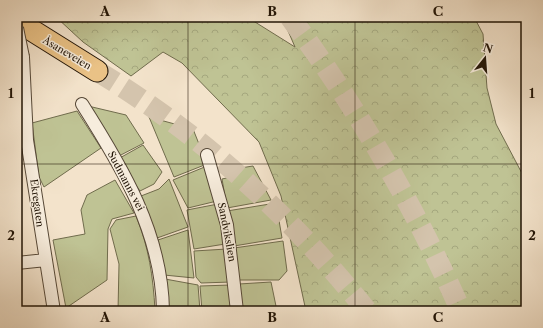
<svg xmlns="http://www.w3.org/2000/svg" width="543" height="328" font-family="'Libre Caslon Text',serif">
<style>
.green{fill:#bfc394;stroke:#706c4d}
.forest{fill:url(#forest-crowns);stroke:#706c4d}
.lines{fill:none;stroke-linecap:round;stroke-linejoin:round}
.highway-tunnel{stroke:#d4c4ad;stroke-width:21;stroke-dasharray:21 10;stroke-linecap:butt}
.street-casing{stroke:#564837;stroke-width:14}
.highway-casing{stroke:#211406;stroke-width:23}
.street{stroke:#f7eddd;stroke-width:12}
.highway{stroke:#eac286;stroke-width:21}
.street-bridge-casing{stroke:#564837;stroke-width:14;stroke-linecap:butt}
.street-bridge{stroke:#f7eddd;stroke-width:12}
.grid{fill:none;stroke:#211406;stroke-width:1;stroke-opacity:0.55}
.labels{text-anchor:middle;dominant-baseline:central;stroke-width:3;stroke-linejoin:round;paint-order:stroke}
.street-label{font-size:10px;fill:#211406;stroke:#f7eddd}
.neatline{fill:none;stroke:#211406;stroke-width:1.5}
.grid-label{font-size:13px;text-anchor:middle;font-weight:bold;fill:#211406}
</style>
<defs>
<pattern id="forest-crowns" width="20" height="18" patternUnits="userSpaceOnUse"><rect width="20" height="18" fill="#bfc394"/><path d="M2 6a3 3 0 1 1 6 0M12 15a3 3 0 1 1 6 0" fill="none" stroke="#a4a77e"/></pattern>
</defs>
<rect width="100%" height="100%" fill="#f3e3cb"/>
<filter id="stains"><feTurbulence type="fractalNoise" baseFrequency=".005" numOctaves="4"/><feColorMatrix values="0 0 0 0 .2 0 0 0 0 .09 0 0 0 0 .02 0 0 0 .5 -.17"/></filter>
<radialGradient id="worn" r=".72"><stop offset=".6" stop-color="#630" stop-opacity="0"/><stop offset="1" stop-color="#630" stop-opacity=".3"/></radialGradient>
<path class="green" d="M88 106 126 115 144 143 117 157Z
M77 111 101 148 44 187 39 177 32 123Z
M149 117 193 129 207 164 174 177Z
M143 145 162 172 154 184 140 191 118 159Z
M207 166 217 201 188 208 173 180Z
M253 166 271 200 227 208 222 179 235 176 234 169Z
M169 179 188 227 157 238 141 196 159 189Z
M115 180 134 213 112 219 108 229 107 280 66 308 53 240 85 234 81 210 87 195Z
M276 203 282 238 234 246 227 211Z
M218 204 225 244 194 249 187 210Z
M136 216C149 248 153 276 155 310L118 311 119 264 110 229 116 220Z
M188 230 194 278 164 275 158 240Z
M283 241 287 271 279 280H239L234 248Z
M227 249 231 282 201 283 196 277 194 251Z
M165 279 198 285 200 311H166Z
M271 282 277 311H242L239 284Z
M231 285 234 311H202L200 286Z"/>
<path class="forest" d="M56 17H247L295 47 282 17H474L483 34 487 88 496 124 526 181V311H306L281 196 259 142 182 63 163 52 131 76 83 42Z"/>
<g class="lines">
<path class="highway-tunnel" d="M290 17C358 109 415 207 461 311
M97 71C205 137 288 213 367 311"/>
<g class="street-casing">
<path id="street" d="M23 57 27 140 54 311
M82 104C122 167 162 233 163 311
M207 155 227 225 237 311
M17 263 46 260"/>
</g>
<g class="highway-casing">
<path id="highway" d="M17 21 97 71"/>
</g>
<use href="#street" class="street"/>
<use href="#highway" class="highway"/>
<g class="street-bridge-casing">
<path id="street-bridge" d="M17 28 23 57"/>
</g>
<use href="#street-bridge" class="street-bridge"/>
</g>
<path class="grid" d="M188 17V311M355 17V311M17 164H526"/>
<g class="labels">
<g class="street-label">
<text transform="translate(67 53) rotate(31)">Åsaneveien</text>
<text transform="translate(126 181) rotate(62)">Sudmanns vei</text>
<text transform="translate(37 203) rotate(82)">Ekregaten</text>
<text transform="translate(227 232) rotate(79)">Sandvikslien</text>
</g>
</g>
<rect width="543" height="328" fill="none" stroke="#f3e3cb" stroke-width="44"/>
<g transform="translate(485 58) rotate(17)" stroke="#f7eddd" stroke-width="3" paint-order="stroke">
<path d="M0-3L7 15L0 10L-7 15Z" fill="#211406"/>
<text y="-6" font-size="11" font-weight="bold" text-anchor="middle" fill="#211406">N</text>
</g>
<rect x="22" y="22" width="499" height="284" class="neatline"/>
<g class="grid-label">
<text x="105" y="16">A</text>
<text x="272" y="16">B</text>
<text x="438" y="16">C</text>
<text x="11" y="98">1</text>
<text x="532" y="98">1</text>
<text x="11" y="240">2</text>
<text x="532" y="240">2</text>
<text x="105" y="322">A</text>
<text x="272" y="322">B</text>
<text x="438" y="322">C</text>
</g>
<rect width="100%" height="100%" filter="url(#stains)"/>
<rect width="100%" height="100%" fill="url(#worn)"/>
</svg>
